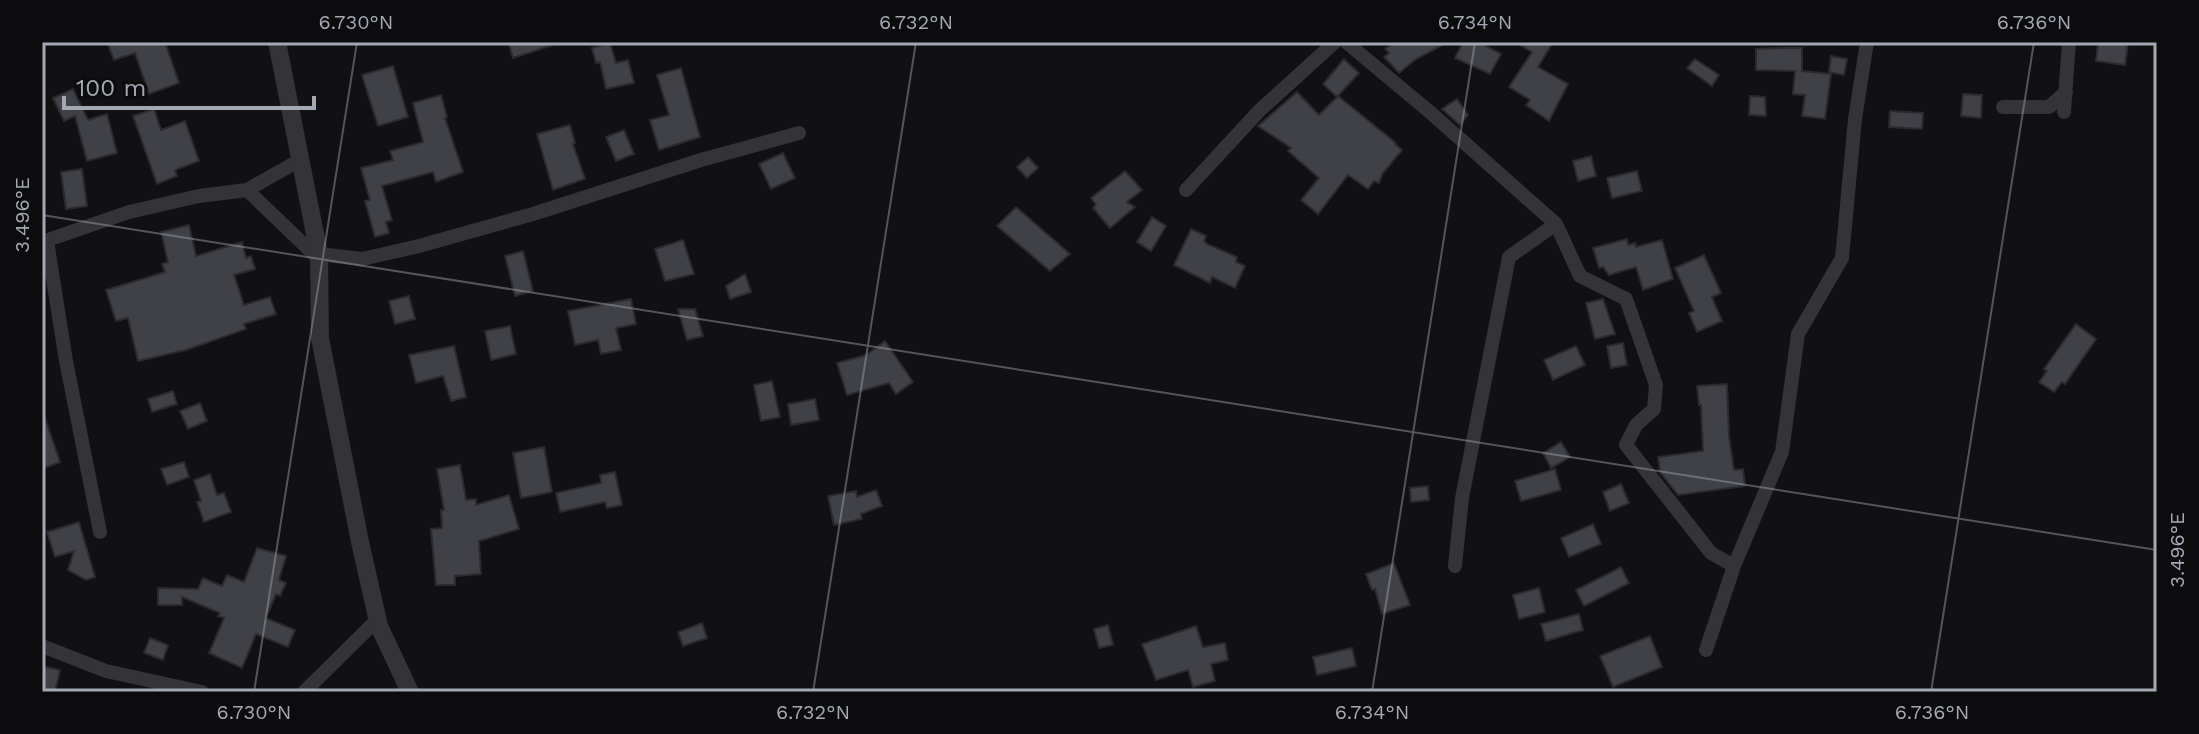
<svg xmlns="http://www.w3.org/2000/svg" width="2199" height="734" font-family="'Work Sans',sans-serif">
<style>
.building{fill:#404146;stroke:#2b2b2f;stroke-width:2}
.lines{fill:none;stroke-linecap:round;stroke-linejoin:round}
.minor{stroke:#333338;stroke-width:14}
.tertiary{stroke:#333338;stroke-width:18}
.ticks{fill:none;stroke:#a3a8b3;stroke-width:2;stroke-opacity:0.45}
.neatline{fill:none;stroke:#a3a8b3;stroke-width:3}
.ticks-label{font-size:20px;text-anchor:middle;fill:#a3a8b3}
</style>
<rect width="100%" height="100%" fill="#111113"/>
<path class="building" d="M107 42H165L179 83 149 94 135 53 114 60Z
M508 42H553V45L513 58Z
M1394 42H1448L1416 59 1399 73 1384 57 1389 53 1385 49Z
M1463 42H1478L1501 54 1490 74 1455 58Z
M1515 42H1553L1538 67 1568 84 1549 121 1526 105 1530 100 1509 87 1532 52Z
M2098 42H2128L2125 65 2096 61Z
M610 43 616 63 628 60 634 83 606 89 600 62 596 63 592 48Z
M1783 48H1802V71L1831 74 1825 119 1802 116 1805 95 1793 94 1795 71 1756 70V49Z
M1831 56 1847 59 1844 75 1829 72Z
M1344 59 1359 73 1338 96 1396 143 1395 144 1402 150 1383 173 1379 183 1374 181 1368 189 1348 175 1318 214 1301 200 1319 178 1288 151 1291 148 1258 126 1297 92 1319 115 1337 97 1323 84Z
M1695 59 1719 75 1712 86 1687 68Z
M393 66 408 117 378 126 362 75Z
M681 68 700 137 659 150 650 120 669 115 657 75Z
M73 89 88 120 107 114 117 153 87 161 75 116 64 121 53 98Z
M1963 94 1982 95 1981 118 1961 116Z
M441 95 447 117 445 118 463 172 436 182 433 172 382 186 392 220 386 222 389 233 375 237 365 201 370 200 361 168 393 160 390 151 423 142 413 103Z
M1750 96 1765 97 1766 116 1749 115Z
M1457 99 1468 115 1460 125 1442 109Z
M154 109 161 130 185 121 199 161 175 170 177 176 157 184 133 116Z
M1890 111 1923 113 1922 129 1889 127Z
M570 125 575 143 573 144 585 179 553 190 537 134Z
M624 130 634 154 616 161 606 137Z
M783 153 795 178 771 189 759 164Z
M1591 156 1596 176 1578 181 1573 161Z
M1028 157 1038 168 1027 178 1017 167Z
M82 169 87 206 66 209 61 172Z
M1125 171 1142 190 1127 202 1135 207 1110 228 1093 208 1096 205 1091 198Z
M1637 171 1642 191 1612 198 1607 178Z
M1016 207 1070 254 1050 271 997 226Z
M1152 217 1166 226 1151 251 1137 242Z
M189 225 196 256 242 242 246 258 251 256 255 269 234 275 244 305 270 297 276 314 244 324 246 329 186 350 138 361 128 318 116 321 106 290 165 272 162 264 168 262 161 232Z
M1191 229 1206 236 1204 241 1207 244 1237 257 1236 262 1245 266 1235 288 1212 277 1210 283 1174 265Z
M1627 239 1628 245 1635 243 1636 247 1662 240 1673 279 1643 290 1636 267 1609 275 1603 267 1599 268 1593 248Z
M683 240 694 274 665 281 655 249Z
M523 251 533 291 515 296 505 256Z
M1704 255 1721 293 1712 297 1722 321 1697 332 1689 313 1694 311 1675 268Z
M745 274 751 292 730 299 726 286Z
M409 296 415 319 395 324 389 301Z
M631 299 636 324 616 328 621 350 601 354 598 340 575 345 568 311Z
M1603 299 1615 334 1595 339 1586 303Z
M678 309H695L703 336 687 340Z
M2076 324 2096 339 2065 384 2062 382 2054 392 2039 382 2047 371 2044 369Z
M510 326 516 354 491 360 485 331Z
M885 341 913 382 896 394 889 383 847 395 837 363 866 355Z
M1623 343 1627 365 1611 368 1607 346Z
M454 346 466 397 451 401 443 376 416 383 409 355Z
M1576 346 1585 365 1553 380 1544 360Z
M772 381 780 417 761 421 754 385Z
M1727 384 1729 437 1734 470 1743 469 1745 486 1678 495 1660 472 1658 457 1703 451 1701 405H1699L1697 386Z
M173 391 177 404 152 412 148 399Z
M815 399 819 420 791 425 788 404Z
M200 403 207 421 188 429 180 411Z
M44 415 60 462 42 469V416Z
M1561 442 1570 457 1551 468 1543 453Z
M544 447 552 492 521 498 513 453Z
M184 462 189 477 167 485 161 469Z
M460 465 466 500 476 499V505L509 495 519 529 479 541 481 574 455 576V585H436L431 529 442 528 441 510H444L437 469Z
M1555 469 1561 490 1521 501 1515 481Z
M615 472 622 505 607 508 605 502 560 512 556 493 601 483 600 475Z
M210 474 217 495 224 493 231 512 204 522 197 502 201 501 194 480Z
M1621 484 1629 503 1610 511 1603 492Z
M1428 486 1429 500 1411 502 1410 488Z
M876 490 882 506 861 514 862 519 834 525 828 496 856 491 857 497Z
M79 522 95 577 86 580 68 570 74 551 55 557 47 532Z
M1593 524 1601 544 1569 557 1561 538Z
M257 548 286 556 279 580 286 583 280 596 276 594 266 618 295 630 288 647 256 634 242 668 209 653 224 618 218 616 220 613 182 597V605H158V588L198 589 203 578 222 586 227 575 244 582Z
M1394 563 1410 605 1382 614 1375 589 1372 590 1366 574Z
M1621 567 1629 583 1584 606 1576 590Z
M1539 588 1545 612 1519 619 1513 595Z
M1579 614 1583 630 1546 641 1541 624Z
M702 623 707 638 683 646 678 632Z
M1108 625 1113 645 1099 648 1094 629Z
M1196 626 1203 647 1225 643 1228 660 1211 664 1215 681 1193 687 1188 670 1156 680 1142 644Z
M1650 636 1662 667 1613 687 1600 656Z
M150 638 168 645 163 660 144 653Z
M1352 648 1356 666 1317 675 1313 657Z
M42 666 60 670 55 692H42Z"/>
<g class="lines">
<path class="minor" d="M1346 42 1431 113 1556 224 1580 276 1626 299 1656 385 1654 409 1636 425 1626 445 1711 553 1734 566 1782 452 1798 334 1842 258 1855 119 1867 42
M2003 107H2049L2066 92
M2064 112 2069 42
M247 190 319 259
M1186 190 1260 110 1335 42
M47 241 66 361 100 532
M42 242 129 212 199 196 247 190 300 160
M319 254 362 259 419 246 533 214 701 160 799 133
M1455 566 1462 498 1509 257 1556 224
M42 646 106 671 202 692
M1706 650 1734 566
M304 692 378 619"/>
<path class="tertiary" d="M277 42 319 254 320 338 360 542 379 626 410 692"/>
</g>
<path class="ticks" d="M42 215 2157 550M254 692 357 42M813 692 916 42M1372 692 1475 42M1931 692 2034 42"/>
<rect width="2199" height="734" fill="none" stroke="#0c0c0e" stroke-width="88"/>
<path d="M64 96v12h250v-12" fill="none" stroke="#a3a8b3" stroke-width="4"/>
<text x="76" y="96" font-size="24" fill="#a3a8b3" stroke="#0c0c0e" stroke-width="6" paint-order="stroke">100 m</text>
<rect x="44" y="44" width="2111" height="646" class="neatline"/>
<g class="ticks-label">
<text x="356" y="29">6.730°N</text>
<text x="916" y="29">6.732°N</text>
<text x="1475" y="29">6.734°N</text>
<text x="2034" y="29">6.736°N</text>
<text transform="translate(22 215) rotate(-90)" y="7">3.496°E</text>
<text transform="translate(2177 550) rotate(-90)" y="7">3.496°E</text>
<text x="254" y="719">6.730°N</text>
<text x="813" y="719">6.732°N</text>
<text x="1372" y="719">6.734°N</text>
<text x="1932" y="719">6.736°N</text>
</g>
</svg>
